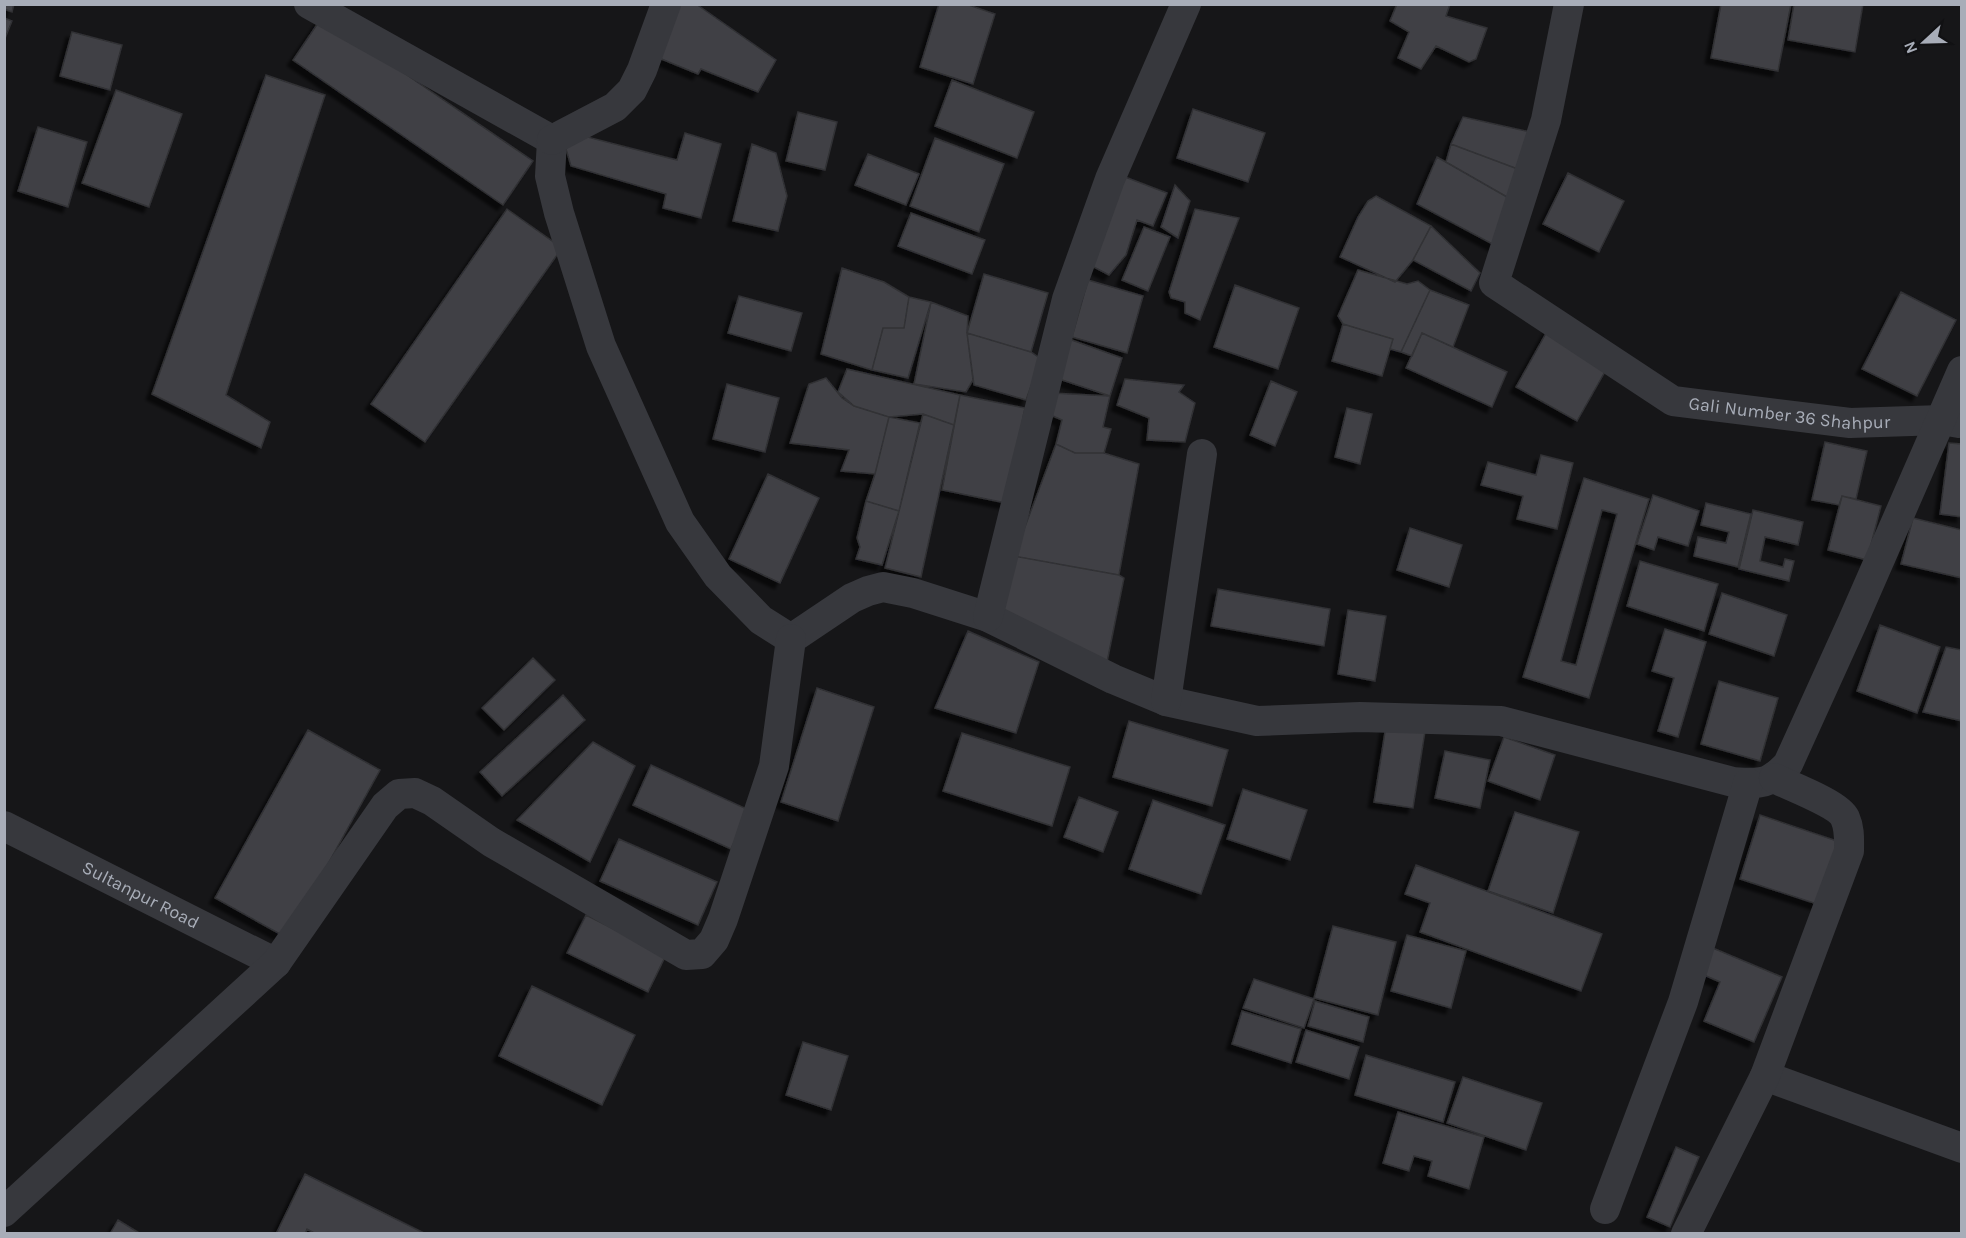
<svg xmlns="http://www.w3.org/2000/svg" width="1966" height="1238" font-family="Karla,sans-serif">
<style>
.building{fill:#404145;stroke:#303034;stroke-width:1.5;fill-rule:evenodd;filter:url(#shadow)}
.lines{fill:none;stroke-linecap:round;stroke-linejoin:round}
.street{stroke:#37383d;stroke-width:30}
.labels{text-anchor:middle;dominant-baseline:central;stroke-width:5;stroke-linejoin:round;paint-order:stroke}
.street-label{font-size:18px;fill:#a8adb8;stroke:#111113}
</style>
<defs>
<filter id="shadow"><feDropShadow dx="-5.5" dy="5.5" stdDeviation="1.5" flood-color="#0009"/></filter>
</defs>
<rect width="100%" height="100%" fill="#161618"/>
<path class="building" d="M4 4H14L12 12 4 9Z
M675 4H696L776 60 758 92 701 69 698 74 654 56Z
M939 4H966L995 14 973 84 920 67Z
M1397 4H1450L1446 16 1487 28 1476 59 1469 62 1436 46 1421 69 1398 58 1409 32 1390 21Z
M1721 4H1791L1778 71 1711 58Z
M1794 4H1863L1855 52 1788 40Z
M322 17 533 161 503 205 293 60Z
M4 18 12 21 4 41Z
M72 32 122 45 110 90 60 76Z
M266 75 325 95 226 395 270 422 261 448 152 394Z
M952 80 1034 112 1017 158 935 126Z
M116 90 182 114 149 207 82 183Z
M1193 109 1265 133 1248 182 1177 158Z
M798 112 837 122 825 170 786 161Z
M1463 117 1535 133 1523 171 1451 144Z
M38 127 87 142 68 207 18 191Z
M685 133 721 144 701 218 663 208 666 194 571 166 566 149 576 134 677 160Z
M935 138 1004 164 979 232 910 206Z
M752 144 776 153 787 196 778 231 733 221Z
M1451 144 1523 171 1514 201 1446 162Z
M868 154 919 174 906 205 855 185Z
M1437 157 1514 201 1496 246 1417 204Z
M1568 173 1624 201 1599 252 1543 224Z
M1120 175 1167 193 1153 226 1137 220 1126 255 1109 275 1084 262Z
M1175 185 1190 201 1178 238 1161 227Z
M1376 196 1431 226 1413 260 1395 282 1340 257 1358 217 1368 201Z
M507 209 562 248 425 442 371 404Z
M1195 209 1239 218 1200 320 1185 313V302L1171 298 1169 292Z
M911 213 985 240 972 274 898 246Z
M1431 226 1480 273 1471 291 1413 260Z
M1144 227 1170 237 1148 291 1122 280Z
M842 268 884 282 909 297 904 328H883L872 370 821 354Z
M1358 270 1407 284 1418 281 1430 290 1401 352 1390 349 1393 339 1343 324 1338 316Z
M984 274 1048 293 1031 352 967 333Z
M1088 280 1143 296 1127 353 1072 337Z
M1235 285 1299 308 1278 369 1214 347Z
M1430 290 1469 305 1453 347 1422 333 1412 356 1401 352Z
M1901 292 1956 320 1917 396 1862 369Z
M739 296 802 313 791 351 728 333Z
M909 297 931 302 908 378 872 370 883 328H904Z
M931 302 968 316 967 333 973 380 966 392 914 384Z
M1343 324 1393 339 1382 376 1332 361Z
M1550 326 1611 361 1577 421 1516 387Z
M967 333 1031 352 1041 359 1026 400 974 385Z
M1422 333 1507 372 1492 407 1406 368Z
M1069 339 1122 358 1110 396 1053 377Z
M847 369 960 395 954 425 923 414 889 417 854 406 838 392Z
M826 378 842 398 854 406 889 417 875 474 841 471 849 450 790 443 809 384Z
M1125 379 1184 385 1179 392 1195 403 1185 442 1147 440 1149 418 1117 405Z
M1271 381 1297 392 1275 446 1250 435Z
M727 384 779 398 765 452 713 439Z
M1052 393 1110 396 1103 427 1111 429 1104 453H1075L1056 444 1062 420 1048 414Z
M960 395 1025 408 1006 503 942 490Z
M1347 408 1372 414 1360 464 1335 457Z
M923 414 954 425 921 577 885 568Z
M889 417 920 423 899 511 866 501 875 474Z
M1825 442 1867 451 1856 499 1842 496 1839 505 1812 500Z
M1949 443 1962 444V517L1940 514Z
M1056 444 1075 453H1104L1139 464 1119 575 1014 556Z
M1541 455 1573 463 1557 529 1517 519 1523 496 1481 485 1488 462 1536 475Z
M768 474 819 498 780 583 729 559Z
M1584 478 1649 499 1589 698 1523 677ZM1602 510 1617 514 1576 665 1561 661Z
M1653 495 1699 511 1688 546 1658 537 1654 550 1637 544Z
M1842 496 1881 506 1867 560 1828 550Z
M866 501 899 511 882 565 856 559 860 547 857 538Z
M1706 503 1751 514 1738 567 1694 556 1698 537 1726 543 1729 532 1701 525Z
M1753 510 1803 522 1798 545 1765 537 1760 561 1783 567 1785 559 1794 561 1789 581 1739 569Z
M1913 518 1962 530V578L1901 564Z
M1410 528 1462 545 1449 587 1397 570Z
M1014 556 1119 575 1124 578 1105 672 998 616Z
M1640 561 1718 584 1704 631 1627 606Z
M1218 589 1330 609 1324 646 1211 626Z
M1722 593 1787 615 1774 656 1709 634Z
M1348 610 1386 616 1375 681 1338 674Z
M1880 625 1940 647 1917 713 1857 691Z
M1665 629 1706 642 1678 737 1658 731 1674 678 1652 671Z
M968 631 1039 662 1016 733 935 708Z
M1946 647 1962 650V721L1923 712Z
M533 658 555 680 504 730 482 708Z
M1719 681 1778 698 1760 761 1701 744Z
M817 688 874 707 838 821 781 802Z
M563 695 585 720 502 796 480 772Z
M1387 719 1426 725 1413 808 1374 802Z
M1129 721 1228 750 1212 806 1113 777Z
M308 730 380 770 287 938 215 898Z
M962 733 1070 767 1052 826 943 791Z
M1504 737 1555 755 1540 800 1488 781Z
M593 742 635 766 590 862 517 820Z
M1445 751 1490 760 1480 808 1435 798Z
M651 765 749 810 731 849 633 805Z
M1243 789 1307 810 1290 860 1227 839Z
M1079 797 1118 812 1103 852 1064 837Z
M1153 800 1225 825 1201 894 1129 869Z
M1515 812 1579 832 1553 913 1488 891Z
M1760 815 1843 843 1823 906 1740 879Z
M619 839 717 882 698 925 600 881Z
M1416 865 1602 934 1581 991 1420 932 1430 903 1405 894Z
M586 915 666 955 648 992 567 953Z
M1333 926 1396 942 1378 1015 1314 998Z
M1407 935 1466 951 1451 1008 1391 991Z
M1708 946 1782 977 1754 1042 1704 1021 1720 982 1697 972Z
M1254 979 1314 999 1304 1028 1243 1008Z
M532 986 635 1035 602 1105 499 1056Z
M1315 1001 1369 1017 1363 1042 1308 1026Z
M1242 1011 1301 1029 1291 1063 1232 1044Z
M1306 1030 1359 1047 1349 1079 1296 1062Z
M803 1042 848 1056 831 1110 786 1095Z
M1366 1055 1455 1082 1443 1122 1355 1095Z
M1463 1077 1542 1103 1526 1150 1447 1123Z
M1398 1112 1484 1137 1469 1189 1428 1176 1432 1161 1414 1156 1409 1171 1383 1163Z
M1676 1147 1699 1157 1670 1227 1647 1217Z
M305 1174 426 1234H316L307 1229 305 1234H276Z
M118 1220 141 1234H110Z"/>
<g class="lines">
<g class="street">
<path d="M309 4 552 140"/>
<path id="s1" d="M1569 4 1546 120 1494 283 1673 401 1850 423 1942 420 1959 423"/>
<path d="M552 140 550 176 559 213 601 346 680 522 718 576 761 620 791 639 852 598 868 591 883 587 913 593 988 617 1113 679 1166 701 1257 721 1360 717 1501 721 1733 782C1761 784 1768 785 1788 764L1852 623 1962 371"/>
<path d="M552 140 615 107 632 90 642 70 666 4"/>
<path d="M988 617 1067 299 1110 179 1186 4"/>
<path d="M1166 701 1202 454"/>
<path id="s2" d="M4 826 276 963"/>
<path d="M1765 1076 1962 1148"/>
<path d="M1605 1209 1683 1002 1748 783"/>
<path d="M4 1212 276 963 385 806 399 794 415 793 432 801 491 842 686 955 702 954 714 940 723 919 774 766 791 639"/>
<path d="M1686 1234 1765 1076 1849 851C1849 840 1850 829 1845 818 1839 804 1790 786 1774 778"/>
</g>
</g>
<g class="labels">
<g class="street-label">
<text stroke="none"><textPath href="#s1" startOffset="621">Gali Number 36 Shahpur</textPath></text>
<text stroke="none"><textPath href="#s2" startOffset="153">Sultanpur Road</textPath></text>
</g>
</g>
<rect width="1966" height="1238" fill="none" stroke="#a8adb8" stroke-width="12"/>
<g transform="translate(1924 42) rotate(248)" stroke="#111113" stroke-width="4.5" paint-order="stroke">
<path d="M0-4.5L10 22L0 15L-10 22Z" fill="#a8adb8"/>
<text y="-9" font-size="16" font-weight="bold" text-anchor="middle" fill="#a8adb8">N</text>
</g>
</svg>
